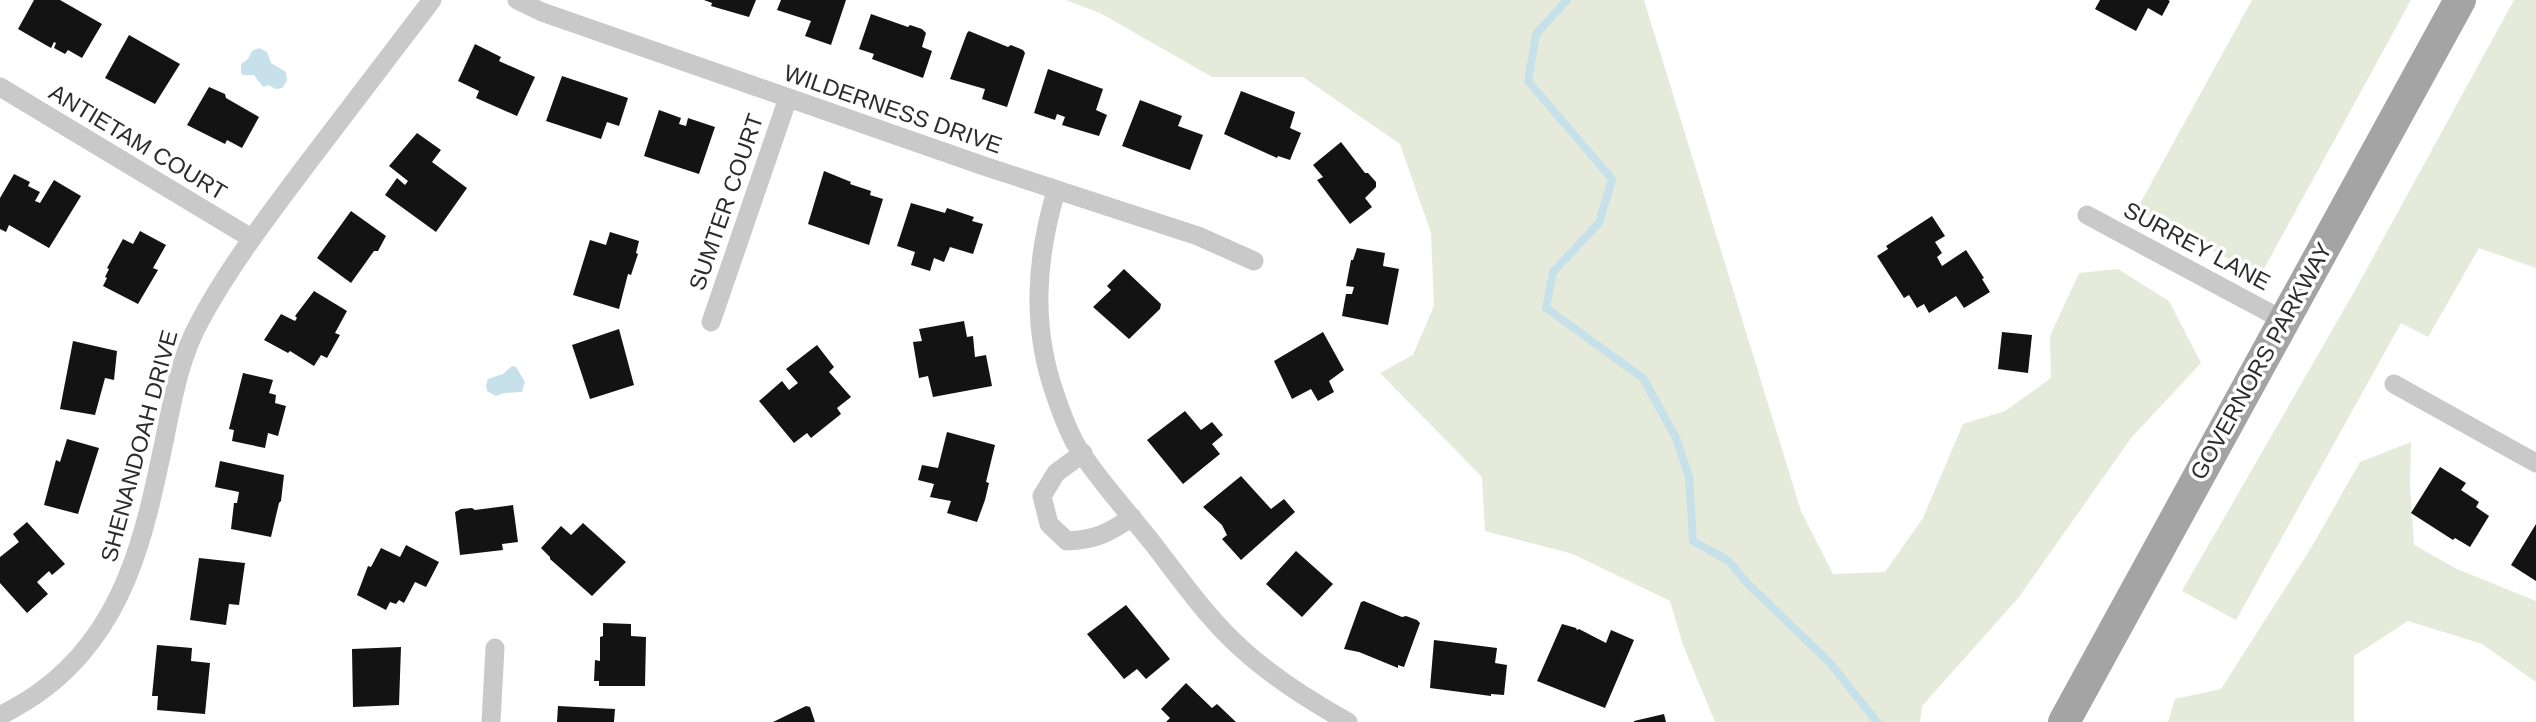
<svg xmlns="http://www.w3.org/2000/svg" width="2536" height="722" font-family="Arial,sans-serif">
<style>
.green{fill:#e5eada}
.water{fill:#c6e1e9}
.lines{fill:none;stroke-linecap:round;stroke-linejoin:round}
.stream{stroke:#c6e1e9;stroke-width:8}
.building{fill:#131313}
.street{stroke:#c9c9c9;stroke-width:19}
.primary{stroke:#a4a4a4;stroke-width:32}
.labels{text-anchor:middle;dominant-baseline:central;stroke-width:7;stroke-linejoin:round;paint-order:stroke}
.street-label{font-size:23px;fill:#2c2c2c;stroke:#fff}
</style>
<rect width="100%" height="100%" fill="#fff"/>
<path class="green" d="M1066 0H1644L1801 511 1833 574 1885 572 1923 518 1963 424 2005 411 2051 378 2050 336 2079 273 2118 269 2169 301 2201 363 2131 438 2019 597 1922 706 1920 722H1715L1683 645 1670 601 1573 554 1485 531 1482 477 1380 373 1413 355 1434 306 1431 233 1400 144 1303 77H1212L1100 13Z
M2252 0H2411L2260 276 2137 209Z
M2514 0H2536V268L2479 248 2428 337 2401 323 2236 620 2182 591 2353 294Z
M2411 442 2410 485 2414 545 2457 569 2536 601V682L2482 644 2408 621 2354 656V722H2168L2175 699 2221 689 2311 548 2360 462Z"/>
<path class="water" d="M259 48 267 52 271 63 286 72 287 81 282 88 276 89 268 85 263 87 254 75H243L241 73V64L248 59 252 51Z
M512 366 516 367 525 382 522 392 504 393 496 396 487 391 486 385 488 379 503 374Z"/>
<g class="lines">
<path class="stream" d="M1567 0 1536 34 1528 81 1612 179 1599 223 1553 272 1546 308 1643 378 1676 438 1689 477 1693 541 1729 561 1745 581 1830 663 1877 722"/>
</g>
<path class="building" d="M34 0H60L102 24 82 58 68 50 65 54 54 48 56 43 54 42 51 48 18 29Z
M704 0H756L749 17 711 6 712 3Z
M781 0H846L831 45 805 36 811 21 777 10Z
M2100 0H2168L2170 1 2162 16 2148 8 2136 31 2095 9Z
M871 14 908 27 910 25 922 29 926 33 922 47 932 51 923 78 872 59 874 54 859 49Z
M969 31 1008 47 1011 45 1023 50 1025 53 1007 107 982 99 985 89 950 79 967 33Z
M129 35 180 64 155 104 105 78Z
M475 44 501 57 499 61 535 77 517 116 476 98 479 91 458 81Z
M1048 69 1103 89 1096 110 1107 115 1099 136 1062 125 1065 117 1057 114 1055 120 1034 113Z
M562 76 628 98 619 126 607 122 601 139 546 121Z
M209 87 225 94 226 98 259 117 242 148 227 140 225 144 187 125Z
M1241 91 1295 112 1290 128 1301 133 1290 160 1278 156 1277 158 1224 134Z
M1140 100 1182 116 1178 126 1203 135 1190 170 1122 146Z
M659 110 681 118 679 124 686 126 688 118 715 127 699 174 644 156Z
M417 133 441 150 432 162 467 188 436 232 385 195 397 178 405 185 408 181 389 166Z
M1341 142 1365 173H1368L1376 182V187L1365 198 1372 207 1350 224 1317 180 1323 177 1313 165Z
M824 171 851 182 850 184 871 191 870 195 883 199 869 245 808 224Z
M14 174 30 182 28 186 40 192 35 201 40 203 54 180 81 196 49 248 9 225 6 232 0 229V198Z
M911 203 945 213 947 208 974 217 972 221 983 224 973 254 950 247 944 262 934 258 930 271 911 265 915 252 897 246Z
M351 211 386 236 378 251H374L351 283 317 258Z
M1932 216 1945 236 1935 242 1942 253 1937 257 1942 266 1966 250 1984 278 1982 279 1990 292 1964 308 1956 296 1929 313 1924 304 1917 308 1909 295 1904 298 1877 256 1888 249 1886 246Z
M140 231 166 245 153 268 158 270 138 304 103 286 107 278 105 277 109 269 107 268 123 239 133 244Z
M610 232 639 241 636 253 638 254 631 275 628 274 619 309 573 295 590 240 606 245Z
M1357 248 1385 253 1383 266 1399 269 1388 325 1342 316 1346 294H1352L1354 287 1346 286 1351 260H1353Z
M1124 269 1161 304 1160 309 1129 339 1093 307 1111 290 1107 286Z
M314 291 347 311 335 333 340 335 327 358 321 355 314 366 290 351 288 353 264 340 281 314 295 321 297 318 295 316Z
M964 321 967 337 973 336 975 357 986 355 992 386 933 397 928 376 919 378 913 342 922 341 919 329Z
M619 329 634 385 590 399 572 345Z
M1323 332 1344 370 1329 381 1334 392 1318 401 1311 389 1292 399 1274 361Z
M2002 332 2032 335 2028 373 1998 369Z
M73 341 117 351 114 380 105 378 95 415 60 409Z
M817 345 834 367 829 372 851 397 837 408 841 414 811 438 807 433 794 443 759 401 782 381 789 390 798 383 786 369Z
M243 373 273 380 269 393 276 395 275 403 286 406 278 436 268 433 265 448 232 441 234 430 229 429Z
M1185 411 1201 430 1212 422 1223 435 1212 444 1220 454 1183 484 1147 440Z
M947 432 995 445 986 482 989 483 985 500 977 522 947 513 951 501 930 497 934 484 918 480 922 465 938 468Z
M67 439 99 448 78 514 44 505 56 460 60 462Z
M220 461 284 475 281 501 279 503 271 537 231 529 234 503H237L239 492 215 487Z
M2440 467 2466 483 2461 490 2479 502 2476 507 2489 516 2470 547 2455 538 2453 540 2411 513Z
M1241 476 1271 509 1284 499 1295 512 1241 560 1222 539 1227 535 1222 525 1203 507Z
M513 505 518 542 502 544 503 550 460 555 455 512 461 509 472 508 475 510Z
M27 522 65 564 52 575 49 571 37 582 48 594 27 613 0 583V557L19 542 13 534Z
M583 523 626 562 592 596 550 559V557L541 548 561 526 571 535Z
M2536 524V581L2511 565Z
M406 545 439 562 426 587 415 582 404 603 399 600 396 604 390 602 386 610 357 595 368 566 371 567 381 548 400 557Z
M1296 551 1333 584 1302 617 1266 584Z
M199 558 245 563 239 605 229 604 226 625 190 620Z
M1364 601 1402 617 1406 616 1417 620 1420 623 1404 667 1398 665V668L1359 652 1344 649 1361 602Z
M1126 605 1170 659 1146 679 1137 669 1124 679 1087 634Z
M603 623 631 624V636L646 637 645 686H599V681H594L595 660 600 661V637L603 636Z
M1562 624 1576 628 1577 630 1579 629 1606 643 1611 630 1634 640 1605 708 1537 681Z
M1434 640 1497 648 1495 663 1507 665 1504 695 1491 694V696L1430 688Z
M157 645 192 648 191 661 210 663 205 714 157 710 158 696H152Z
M401 647 399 705 353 707 352 649Z
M1186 683 1212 708 1217 704 1236 722H1166L1170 718 1161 709Z
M558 706 615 709 614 722H557Z
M806 706 810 707 815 722H773Z
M1664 714 1666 722H1634V721Z"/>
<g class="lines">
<path class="street" d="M517 0 542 12 984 166 1198 236 1254 261
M0 87 251 238
M1056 191C1036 259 1031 326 1055 394 1061 412 1068 432 1078 448 1100 482 1129 513 1154 545 1182 581 1208 619 1243 650 1275 679 1310 701 1348 722
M2087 215 2283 320
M711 322 788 98
M2394 384 2536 463
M1083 453 1056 473 1042 496 1049 524 1067 541C1095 540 1109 533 1132 517
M0 716C14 708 28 701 41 691 126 629 145 533 165 437 173 398 180 357 200 321 230 265 269 215 307 164 349 109 390 55 432 0
M491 722 495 648"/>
<path class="primary" d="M2064 722 2460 0"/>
</g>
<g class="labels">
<g class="street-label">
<text transform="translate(893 109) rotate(19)">WILDERNESS DRIVE</text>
<text transform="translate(138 142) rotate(31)">ANTIETAM COURT</text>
<text transform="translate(726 202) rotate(-71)">SUMTER COURT</text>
<text transform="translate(2197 246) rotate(28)">SURREY LANE</text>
<text transform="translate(2261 361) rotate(-61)">GOVERNORS PARKWAY</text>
<text transform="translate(139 446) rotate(-75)">SHENANDOAH DRIVE</text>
</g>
</g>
</svg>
